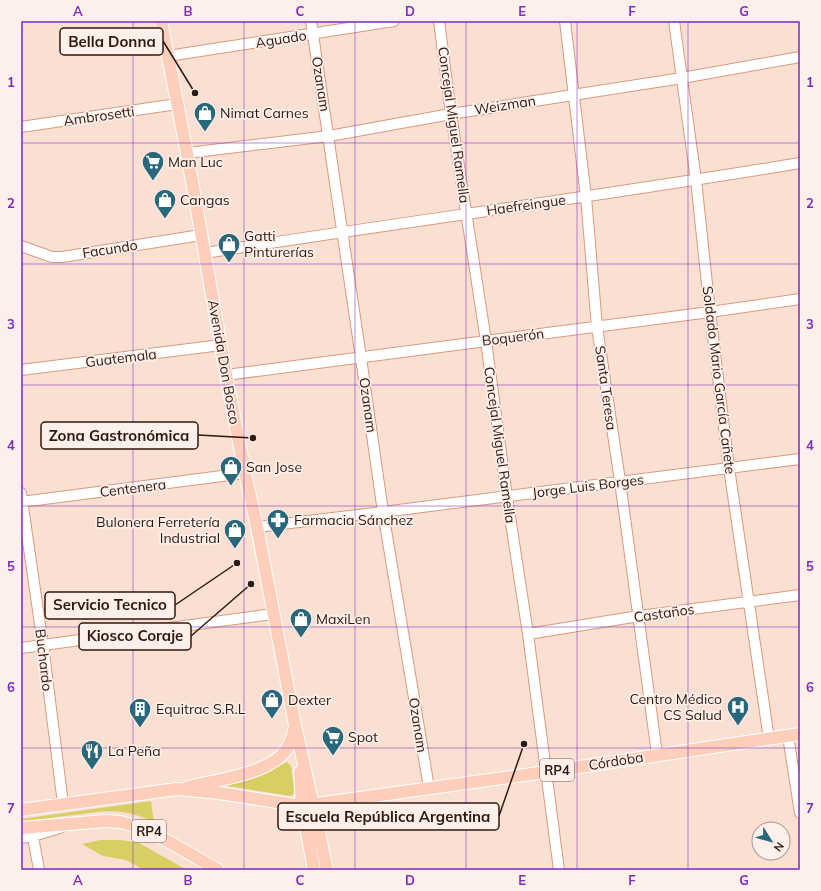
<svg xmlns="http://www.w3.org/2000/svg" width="821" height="891" font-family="Mulish,sans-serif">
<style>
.green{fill:#d8cf64}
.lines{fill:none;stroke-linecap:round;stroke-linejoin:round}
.minor-casing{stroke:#d89a7f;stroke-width:12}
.major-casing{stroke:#fff;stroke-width:14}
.minor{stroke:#fff;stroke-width:10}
.major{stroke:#fdceba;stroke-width:12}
.grid{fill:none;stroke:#7b2cbf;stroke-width:1;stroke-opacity:0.55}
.labels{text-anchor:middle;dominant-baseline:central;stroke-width:3.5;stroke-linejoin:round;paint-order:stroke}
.shield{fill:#fdefe9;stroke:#6e5950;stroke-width:1}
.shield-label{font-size:13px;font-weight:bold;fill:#30190f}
.street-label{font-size:14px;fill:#30190f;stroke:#fdefe9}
.poi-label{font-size:14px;fill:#30190f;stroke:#fdefe9;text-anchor:start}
.leader{fill:none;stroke:#30190f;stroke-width:1.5}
.callout-dot{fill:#30190f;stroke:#fdefe9;stroke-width:1.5}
.callout{fill:#fdefe9;stroke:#30190f;stroke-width:1.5}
.callout-label{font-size:15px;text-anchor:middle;font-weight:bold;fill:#30190f}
.neatline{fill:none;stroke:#7b2cbf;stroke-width:1.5}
.grid-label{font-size:13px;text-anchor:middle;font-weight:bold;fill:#7b2cbf}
</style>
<rect width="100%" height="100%" fill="#fadfd3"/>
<path class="green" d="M287 762 291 766 295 792 291 796 221 785 258 776Z
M151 801 154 822C143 817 132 813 121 812 105 810 89 813 74 815 56 817 39 819 21 822V819Z
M100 840H121L139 843 187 870H144L126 860 103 856 82 844Z"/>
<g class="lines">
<g class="minor-casing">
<path id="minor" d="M311 21 361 358 383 512 429 788
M439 21 451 114 486 341 507 497 528 634 559 870
M565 21 586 197 597 327 620 481 657 754
M674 21 696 180 710 312 729 468 769 739
M168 56 394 21
M21 127 177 104
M187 153 329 136 451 114 682 78 800 57
M21 246 52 257H62L201 235
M205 253C403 222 602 196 800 163
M21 370 221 345
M226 375 486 341 710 312 800 299
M21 493 43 645 63 804H54
M21 502 245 473
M257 527 383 512 800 459
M528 634 639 616 800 595
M21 648 273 614
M788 736 800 813
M32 831 39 870
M21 838 33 836 60 828"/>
</g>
<g class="major-casing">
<path id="major" d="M161 21 187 153 226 375 245 473 257 527 295 725 313 805 327 870
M300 772 302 806 314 870
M188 787C216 780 270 774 286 750 291 743 293 735 295 727
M21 810 177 789 219 793 302 806 546 772 800 734
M21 828 106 821 120 822 132 825 146 830 159 836 218 870"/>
</g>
<use href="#minor" class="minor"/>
<use href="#major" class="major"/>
</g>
<path class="grid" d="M133 21V870M244 21V870M355 21V870M466 21V870M577 21V870M688 21V870M21 143H800M21 264H800M21 385H800M21 506H800M21 627H800M21 748H800"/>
<defs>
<g id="shop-pin" transform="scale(1.15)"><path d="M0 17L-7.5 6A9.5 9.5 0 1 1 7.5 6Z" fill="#28677c" stroke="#fdefe9"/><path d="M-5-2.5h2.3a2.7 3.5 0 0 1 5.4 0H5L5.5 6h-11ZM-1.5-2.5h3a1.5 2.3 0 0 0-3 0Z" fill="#fff"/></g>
<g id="supermarket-pin" transform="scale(1.15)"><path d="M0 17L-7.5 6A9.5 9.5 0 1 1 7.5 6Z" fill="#28677c" stroke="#fdefe9"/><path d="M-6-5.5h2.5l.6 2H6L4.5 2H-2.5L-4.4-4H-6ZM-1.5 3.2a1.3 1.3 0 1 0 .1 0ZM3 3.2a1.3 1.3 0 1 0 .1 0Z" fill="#fff"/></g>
<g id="pharmacy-pin" transform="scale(1.15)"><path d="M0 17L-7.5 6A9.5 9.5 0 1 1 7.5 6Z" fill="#28677c" stroke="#fdefe9"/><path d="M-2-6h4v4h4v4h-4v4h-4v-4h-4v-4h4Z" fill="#fff"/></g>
<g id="hospital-pin" transform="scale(1.15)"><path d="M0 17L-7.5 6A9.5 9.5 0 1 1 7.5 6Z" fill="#28677c" stroke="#fdefe9"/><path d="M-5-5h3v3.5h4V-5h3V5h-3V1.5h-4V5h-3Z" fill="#fff"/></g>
<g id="building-pin" transform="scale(1.15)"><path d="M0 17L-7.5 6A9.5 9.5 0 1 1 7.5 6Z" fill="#28677c" stroke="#fdefe9"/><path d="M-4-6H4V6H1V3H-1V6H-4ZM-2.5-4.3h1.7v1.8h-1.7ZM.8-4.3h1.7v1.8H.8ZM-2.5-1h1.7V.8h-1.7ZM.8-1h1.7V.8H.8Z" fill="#fff"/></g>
<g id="restaurant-pin" transform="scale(1.15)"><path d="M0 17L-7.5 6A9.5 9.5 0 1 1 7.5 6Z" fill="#28677c" stroke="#fdefe9"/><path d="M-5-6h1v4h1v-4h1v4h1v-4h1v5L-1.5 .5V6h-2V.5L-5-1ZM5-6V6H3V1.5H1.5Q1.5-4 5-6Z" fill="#fff"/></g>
</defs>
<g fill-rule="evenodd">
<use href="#shop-pin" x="205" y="113"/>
<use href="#supermarket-pin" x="153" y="162"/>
<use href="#shop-pin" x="165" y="200"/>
<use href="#shop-pin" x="229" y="244"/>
<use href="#shop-pin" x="231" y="467"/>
<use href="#pharmacy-pin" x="278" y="520"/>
<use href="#shop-pin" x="235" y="530"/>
<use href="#shop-pin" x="301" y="619"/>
<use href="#shop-pin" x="272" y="700"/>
<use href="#hospital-pin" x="738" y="707"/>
<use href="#building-pin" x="140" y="709"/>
<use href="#supermarket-pin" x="333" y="737"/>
<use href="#restaurant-pin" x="92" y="751"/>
</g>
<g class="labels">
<g class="shield">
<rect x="540" y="759" width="34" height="22" rx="3"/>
<rect x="132" y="820" width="34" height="22" rx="3"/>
</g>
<g class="shield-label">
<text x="557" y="770">RP4</text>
<text x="149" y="831">RP4</text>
</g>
<g class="street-label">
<text transform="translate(281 39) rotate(-9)">Aguado</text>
<text transform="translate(321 84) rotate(81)">Ozanam</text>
<text transform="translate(505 105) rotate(-9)">Weizman</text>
<text transform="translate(99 116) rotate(-8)">Ambrosetti</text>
<text transform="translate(454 125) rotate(82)">Concejal Miguel Ramella</text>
<text transform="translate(526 205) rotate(-8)">Haefreingue</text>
<text transform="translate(110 249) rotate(-9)">Facundo</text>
<text transform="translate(513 337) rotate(-7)">Boquerón</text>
<text transform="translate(121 358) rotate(-7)">Guatemala</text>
<text transform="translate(224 362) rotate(80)">Avenida Don Bosco</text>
<text transform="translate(719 380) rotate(83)">Soldado Mario García Cañete</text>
<text transform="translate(606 388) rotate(82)">Santa Teresa</text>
<text transform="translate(368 405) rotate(82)">Ozanam</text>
<text transform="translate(500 445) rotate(82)">Concejal Miguel Ramella</text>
<text transform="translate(588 486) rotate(-7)">Jorge Luis Borges</text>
<text transform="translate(133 488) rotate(-7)">Centenera</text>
<text transform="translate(664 613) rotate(-8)">Castaños</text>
<text transform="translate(44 660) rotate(83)">Buchardo</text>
<text transform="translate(418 725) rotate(81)">Ozanam</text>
<text transform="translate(616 761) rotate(-9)">Córdoba</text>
</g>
<g class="poi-label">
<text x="220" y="113">Nimat Carnes</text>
<text x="168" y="162">Man Luc</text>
<text x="180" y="200">Cangas</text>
<text x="244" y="236">Gatti<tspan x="244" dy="16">Pinturerías</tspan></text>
<text x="246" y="467">San Jose</text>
<text x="294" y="520">Farmacia Sánchez</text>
<text x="220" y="522" text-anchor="end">Bulonera Ferretería<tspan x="220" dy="16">Industrial</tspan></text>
<text x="316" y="619">MaxiLen</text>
<text x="722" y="699" text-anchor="end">Centro Médico<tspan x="722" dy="16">CS Salud</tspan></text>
<text x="288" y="700">Dexter</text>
<text x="156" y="709">Equitrac S.R.L</text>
<text x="348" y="737">Spot</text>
<text x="108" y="751">La Peña</text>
</g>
</g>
<path class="leader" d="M195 93L163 41M253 438L198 435M237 563L175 605M251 584L191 636M524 744L499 816"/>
<g class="callout-dot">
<circle cx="195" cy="93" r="4"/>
<circle cx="253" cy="438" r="4"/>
<circle cx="237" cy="563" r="4"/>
<circle cx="251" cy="584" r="4"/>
<circle cx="524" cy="744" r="4"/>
</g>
<g class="callout">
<rect x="60" y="28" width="103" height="27" rx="4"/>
<rect x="41" y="422" width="157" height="27" rx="4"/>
<rect x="45" y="592" width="130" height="27" rx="4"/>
<rect x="79" y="623" width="112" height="27" rx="4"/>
<rect x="278" y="803" width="221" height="27" rx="4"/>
</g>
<g class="callout-label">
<text x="112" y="47">Bella Donna</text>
<text x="119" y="441">Zona Gastronómica</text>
<text x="110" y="610">Servicio Tecnico</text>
<text x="135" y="641">Kiosco Coraje</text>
<text x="388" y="822">Escuela República Argentina</text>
</g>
<rect width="821" height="891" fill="none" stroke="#fdefe9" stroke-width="44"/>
<g transform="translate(771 841) rotate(127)"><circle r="19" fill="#fdefe9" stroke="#ab9992"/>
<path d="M0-3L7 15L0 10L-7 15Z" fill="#28677c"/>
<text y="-6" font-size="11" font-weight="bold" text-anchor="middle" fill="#30190f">N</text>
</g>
<rect x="22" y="22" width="777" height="847" class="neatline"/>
<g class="grid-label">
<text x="78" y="16">A</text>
<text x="188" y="16">B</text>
<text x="300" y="16">C</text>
<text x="410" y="16">D</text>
<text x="522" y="16">E</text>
<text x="632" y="16">F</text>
<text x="744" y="16">G</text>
<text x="11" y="87">1</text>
<text x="810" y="87">1</text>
<text x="11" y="208">2</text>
<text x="810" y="208">2</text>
<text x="11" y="329">3</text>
<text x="810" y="329">3</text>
<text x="11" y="450">4</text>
<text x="810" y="450">4</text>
<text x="11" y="571">5</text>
<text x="810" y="571">5</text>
<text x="11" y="692">6</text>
<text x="810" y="692">6</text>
<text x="11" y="813">7</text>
<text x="810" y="813">7</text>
<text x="78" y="885">A</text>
<text x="188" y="885">B</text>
<text x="300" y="885">C</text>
<text x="410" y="885">D</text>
<text x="522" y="885">E</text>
<text x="632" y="885">F</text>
<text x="744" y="885">G</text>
</g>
</svg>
